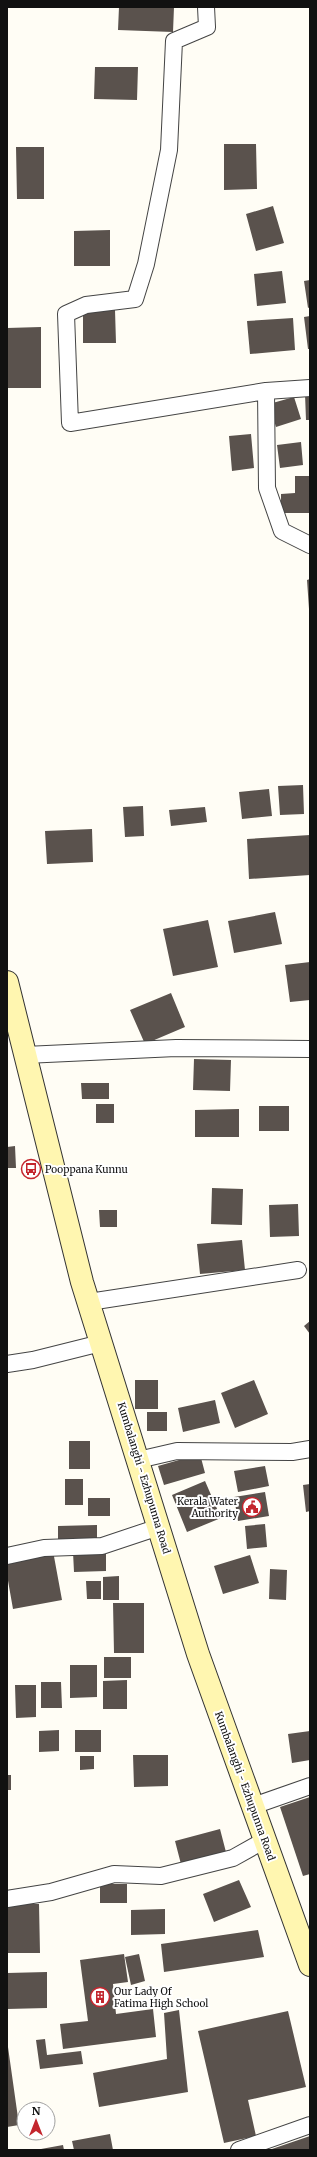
<svg xmlns="http://www.w3.org/2000/svg" width="317" height="2157" font-family="Merriweather,serif">
<style>
.building{fill:#5a524d}
.lines{fill:none;stroke-linecap:round;stroke-linejoin:round}
.street-casing{stroke:#444;stroke-width:18}
.secondary-casing{stroke:#333;stroke-width:24}
.street{stroke:#fff;stroke-width:16}
.secondary{stroke:#fff6b0;stroke-width:22}
.labels{text-anchor:middle;dominant-baseline:central;stroke-width:4;stroke-linejoin:round;paint-order:stroke}
.poi-label{font-size:10px;fill:#111;stroke:#fff;text-anchor:start}
.street-label{font-size:10px;fill:#111;stroke:#fff}
</style>
<rect width="100%" height="100%" fill="#fffdf5"/>
<path class="building" d="M119 7H174L173 32 118 30Z
M95 67H138L137 100 94 99Z
M224 144H256L257 189 224 190Z
M16 147H44V199H17Z
M273 206 284 243 256 251 246 214Z
M110 230V266H74V231Z
M282 271 286 303 257 306 254 274Z
M310 280V307L308 308 304 281Z
M115 310 116 343H83V311Z
M310 316V349H308L304 317Z
M293 318 295 350 250 354 247 321Z
M41 327V388H7V328Z
M305 394H310V420H306Z
M294 397 301 419 276 427 269 404Z
M251 434 254 468 232 471 229 436Z
M301 442 303 465 280 468 277 445Z
M295 476H310V513H281V494L295 493Z
M310 579V609H309L307 580Z
M303 785 304 814 280 815 278 786Z
M269 789 272 816 242 819 239 792Z
M143 806 144 836 125 837 123 807Z
M205 807 207 822 171 826 169 810Z
M92 829 93 862 47 864 45 831Z
M310 835V875L249 879 247 839Z
M275 912 282 944 234 953 228 921Z
M208 920 218 967 173 976 163 929Z
M310 962V1000L290 1002 285 965Z
M171 993 185 1027 145 1044 130 1010Z
M194 1059 231 1060 230 1091 193 1090Z
M81 1083H109V1099H82Z
M96 1104H114V1123H96Z
M259 1106H289V1131H259Z
M239 1109V1137H195V1110Z
M15 1146 16 1168H7V1147Z
M212 1188 243 1189 242 1225 211 1224Z
M298 1204 299 1236 270 1237 269 1205Z
M99 1210H117V1227H100Z
M242 1240 245 1270 200 1274 197 1244Z
M310 1321V1334L304 1326Z
M135 1380H158V1409H135Z
M254 1380 268 1414 235 1428 221 1393Z
M215 1400 220 1423 183 1432 178 1408Z
M147 1412H167V1431H147Z
M69 1441H90V1469H69Z
M200 1454 205 1473 164 1485 158 1466Z
M265 1466 269 1486 238 1492 234 1471Z
M65 1479H83V1505H65Z
M205 1481 221 1518 187 1532 172 1495Z
M310 1484V1511L306 1512 303 1485Z
M265 1492 269 1516 238 1521 234 1497Z
M88 1498H110V1516H88Z
M265 1524 267 1547 247 1549 245 1526Z
M97 1525V1543L58 1544V1526Z
M53 1551 62 1600 13 1609 7 1575V1560Z
M73 1552H106V1571L74 1572Z
M250 1555 259 1583 223 1594 214 1566Z
M270 1569 287 1570 286 1600 269 1599Z
M119 1576V1600H103V1577Z
M86 1581H101V1599H87Z
M113 1603H144V1653H114Z
M104 1657H131V1678H104Z
M70 1665H97V1697L70 1698Z
M127 1680V1709H103V1681Z
M41 1682H61L62 1708H41Z
M15 1685H36V1717L16 1718Z
M59 1730V1751L39 1752V1731Z
M75 1730H101V1752H75Z
M310 1731V1760L292 1763 288 1734Z
M133 1755H168V1786L134 1787Z
M80 1756H94V1769L80 1770Z
M7 1775H11V1790H7Z
M310 1797V1874L303 1876 280 1807Z
M220 1829 227 1856 182 1868 175 1841Z
M239 1880 251 1907 214 1922 203 1894Z
M100 1884H127V1903H100Z
M7 1904H39L40 1953H7Z
M165 1909V1934L131 1935V1910Z
M258 1930 264 1957 164 1972 161 1944Z
M124 1954 128 1982 113 1984 116 2014 153 2009 156 2037 63 2049 60 2024 88 2021 80 1960Z
M139 1954 145 1981 131 1985 125 1957Z
M47 1972V2008L7 2009V1973Z
M179 2010 188 2092 99 2107 93 2073 167 2059 164 2013Z
M288 2011 306 2087 248 2100 256 2136 224 2143 198 2031Z
M45 2039 47 2055 81 2051 83 2064 40 2069 36 2040Z
M7 2040 19 2125 7 2127Z
M110 2134 113 2150H74L72 2141Z
M310 2136V2150H269Z
M63 2145 64 2150H41V2149Z"/>
<g class="lines">
<g class="street-casing">
<path id="street" d="M206 7 207 27 174 41 169 150 146 264 135 299 86 305 66 314 70 423 266 391 267 488 282 531 310 545
M266 391 310 388
M25 1055 176 1048 310 1049
M89 1302 298 1270
M7 1364 33 1360 101 1343
M138 1460 177 1451 292 1452 310 1449
M7 1556 44 1548 102 1546 159 1527
M253 1806 310 1786
M7 1899 51 1892 114 1874 161 1876 233 1858 265 1840
M239 2150 310 2125"/>
</g>
<g class="secondary-casing">
<path id="secondary" d="M7 982 82 1282 198 1654 310 1965"/>
</g>
<use href="#street" class="street"/>
<use href="#secondary" class="secondary"/>
</g>
<defs>
<g id="bus-ring" transform="scale(1)"><circle r="9.5" fill="#fff" stroke="#c4262e" stroke-width="1.5"/><path d="M-5-6H5V4H4V6H2V4H-2V6H-4V4H-5ZM-3.5-4V0h7V-4ZM-3.5 1.2v1.5H-2V1.2ZM2 1.2v1.5H3.5V1.2Z" fill="#c4262e"/></g>
<g id="civic-ring" transform="scale(1)"><circle r="9.5" fill="#fff" stroke="#c4262e" stroke-width="1.5"/><path d="M-.6-6.5H3V-4.5H.6V-3L4-1V1h2V6H-6V1h2V-1L-.6-3ZM-1.2 2.5V6h2.4V2.5Z" fill="#c4262e"/></g>
<g id="building-ring" transform="scale(1)"><circle r="9.5" fill="#fff" stroke="#c4262e" stroke-width="1.5"/><path d="M-4-6H4V6H1V3H-1V6H-4ZM-2.5-4.3h1.7v1.8h-1.7ZM.8-4.3h1.7v1.8H.8ZM-2.5-1h1.7V.8h-1.7ZM.8-1h1.7V.8H.8Z" fill="#c4262e"/></g>
</defs>
<g fill-rule="evenodd">
<use href="#bus-ring" x="31" y="1169"/>
<use href="#civic-ring" x="252" y="1507"/>
<use href="#building-ring" x="100" y="1997"/>
</g>
<g class="labels">
<g class="poi-label">
<text x="45" y="1169">Pooppana Kunnu</text>
<text x="238" y="1501" text-anchor="end">Kerala Water<tspan x="238" dy="12">Authority</tspan></text>
<text x="114" y="1991">Our Lady Of<tspan x="114" dy="12">Fatima High School</tspan></text>
</g>
<g class="street-label">
<text transform="translate(144 1478) rotate(73)">Kumbalanghi - Ezhupunna Road</text>
<text transform="translate(245 1786) rotate(70)">Kumbalanghi - Ezhupunna Road</text>
</g>
</g>
<rect width="317" height="2157" fill="none" stroke="#111111" stroke-width="16"/>
<g transform="translate(36 2121)"><circle r="19" fill="#ffffff" stroke="#a0a0a0"/>
<path d="M0-3L7 15L0 10L-7 15Z" fill="#c4262e"/>
<text y="-6" font-size="11" font-weight="bold" text-anchor="middle" fill="#111111">N</text>
</g>
</svg>
